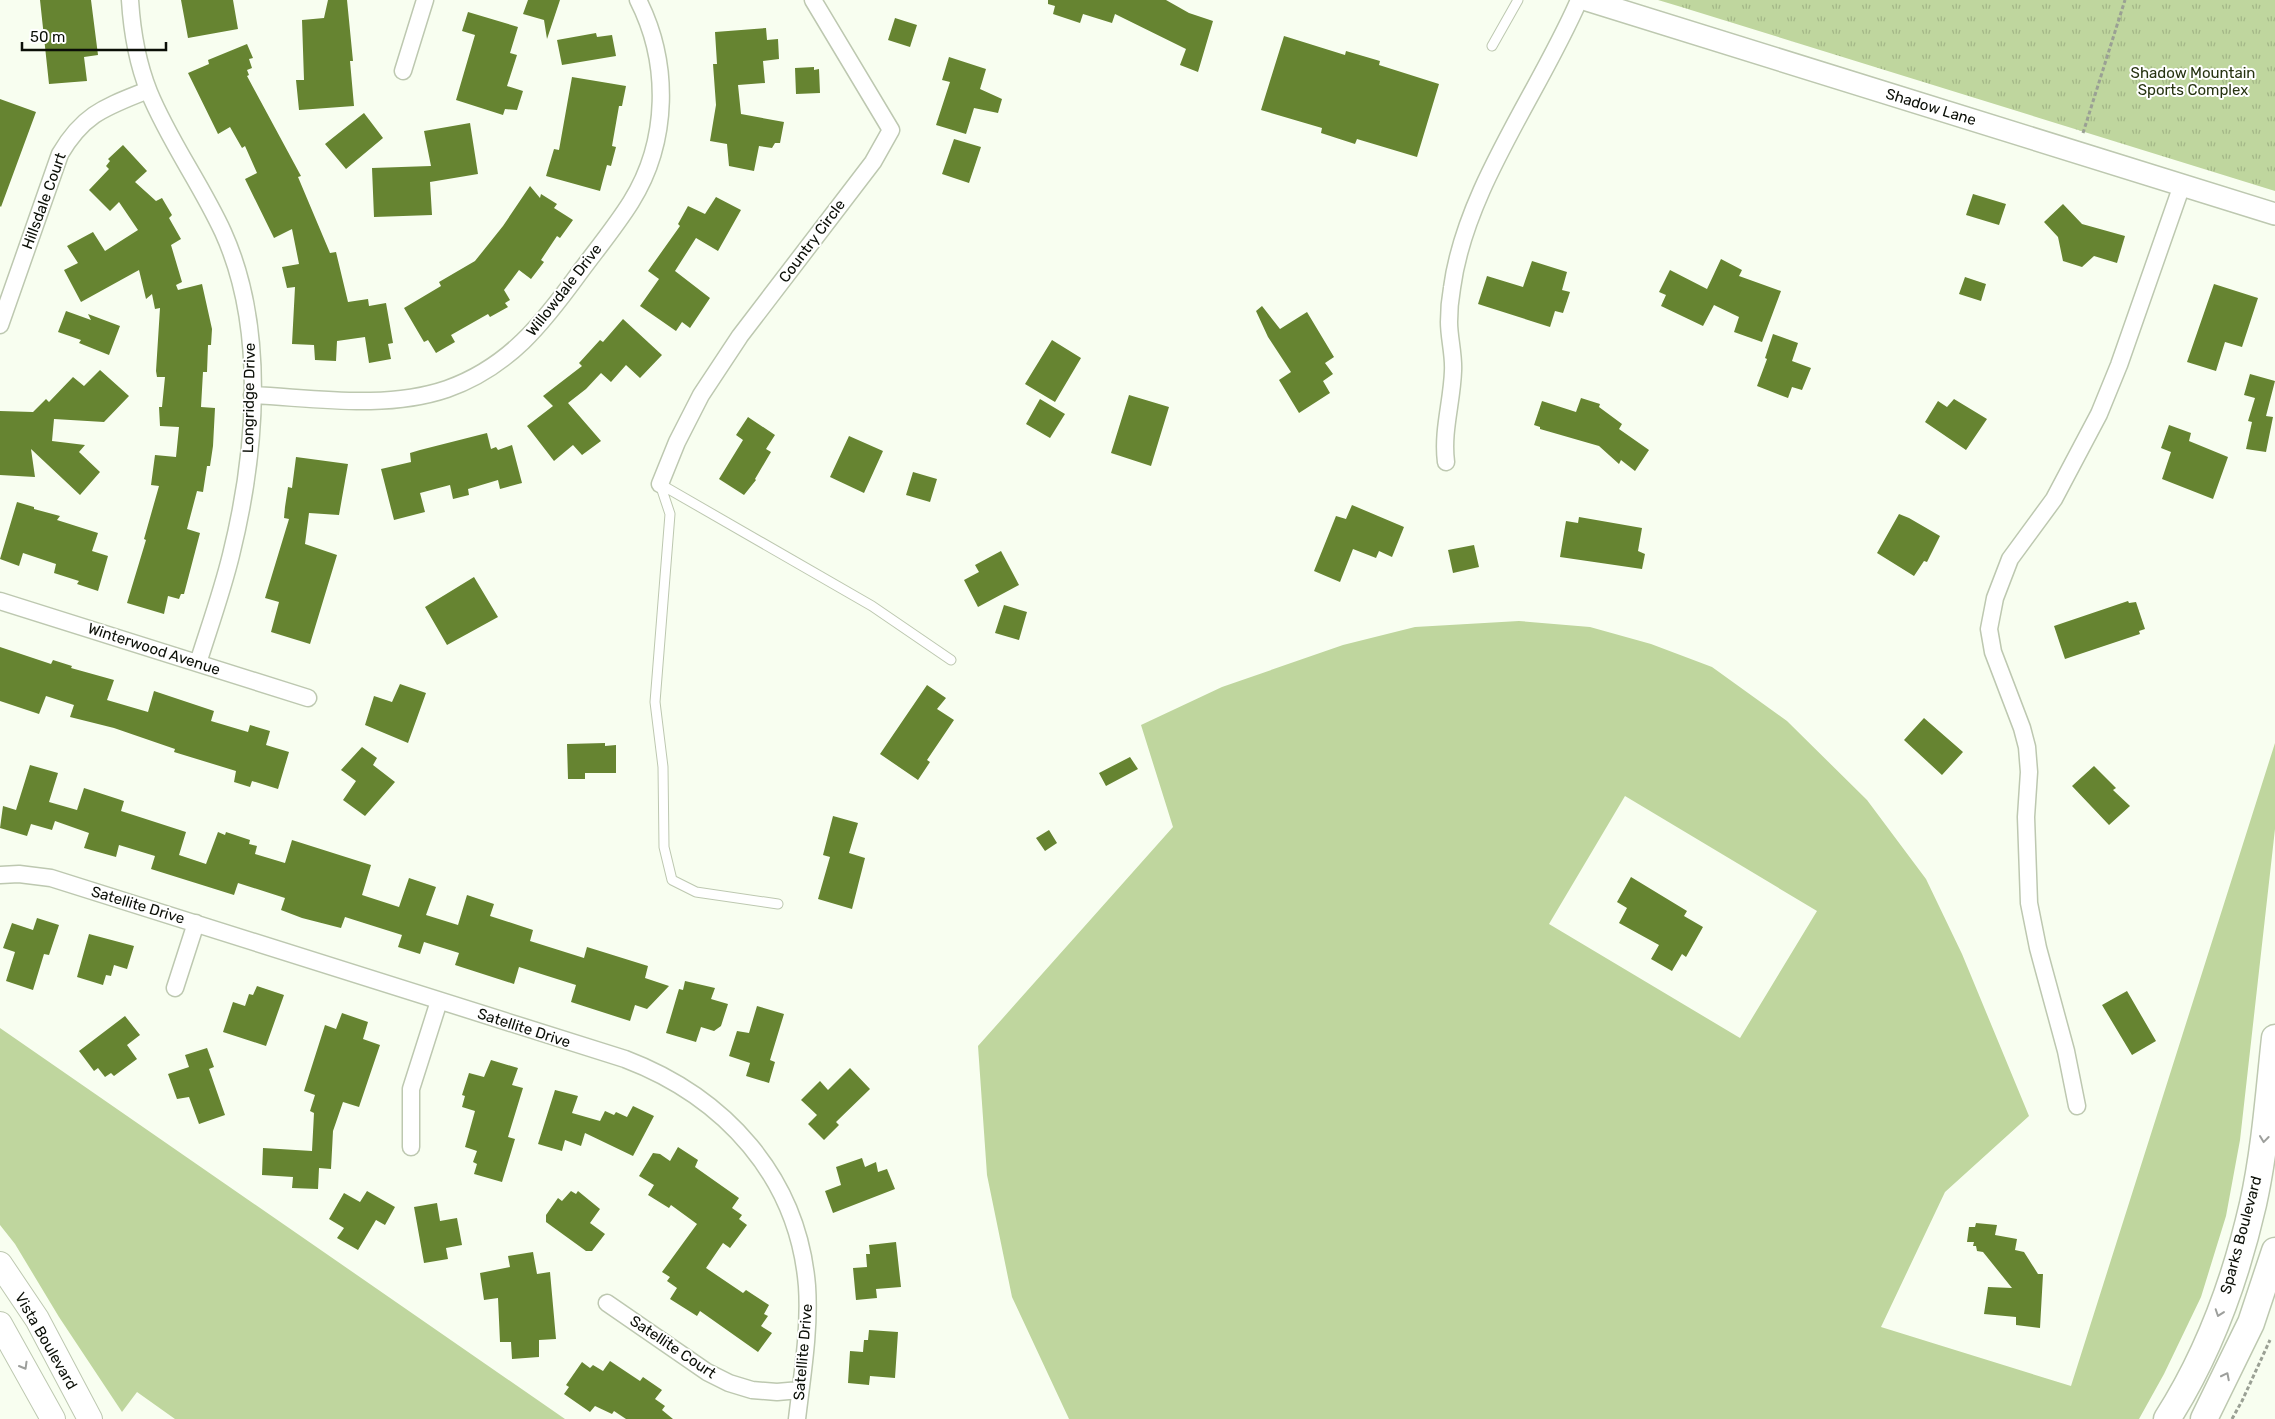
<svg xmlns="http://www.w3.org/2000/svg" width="2275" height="1419" font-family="Rubik,sans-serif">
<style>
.grass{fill:#bfd69e;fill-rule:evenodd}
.park{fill:url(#park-tufts)}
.building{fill:#668431}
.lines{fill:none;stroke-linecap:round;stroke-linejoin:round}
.service-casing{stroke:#bdc8b0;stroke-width:11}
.minor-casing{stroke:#bdc8b0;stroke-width:19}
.tertiary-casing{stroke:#bdc8b0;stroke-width:24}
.secondary-casing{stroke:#bdc8b0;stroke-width:26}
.primary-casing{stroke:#bdc8b0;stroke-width:29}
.path{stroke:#9aa094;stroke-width:3;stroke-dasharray:4 2.5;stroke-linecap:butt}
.service{stroke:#fff;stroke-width:9}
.minor{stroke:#fff;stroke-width:16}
.tertiary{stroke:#fff;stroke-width:21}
.secondary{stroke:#fff;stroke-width:24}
.primary{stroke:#fff;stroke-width:26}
.oneway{stroke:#9d9f9c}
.labels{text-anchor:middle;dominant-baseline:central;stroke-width:4;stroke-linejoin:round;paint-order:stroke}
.park-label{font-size:15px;fill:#273411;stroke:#fff}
.street-label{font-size:15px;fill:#0b0f07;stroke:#fff}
</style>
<defs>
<pattern id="park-tufts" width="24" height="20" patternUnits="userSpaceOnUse" patternTransform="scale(1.25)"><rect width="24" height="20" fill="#bfd69e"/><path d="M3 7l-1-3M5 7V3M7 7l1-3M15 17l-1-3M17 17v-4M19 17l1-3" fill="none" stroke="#a3b687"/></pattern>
</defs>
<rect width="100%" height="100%" fill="#f8fef0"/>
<path class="grass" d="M1519 621 1590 627 1651 644 1712 667 1787 721 1867 800 1926 879 1962 954 2029 1116 1945 1192 1881 1327 2071 1386 2275 743V829L2240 1140 2226 1216 2201 1297 2164 1374 2139 1419H1069L1012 1297 987 1175 978 1046 1173 827 1141 725 1222 687 1343 645 1415 627ZM1625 796 1817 911 1740 1038 1549 924Z
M0 1028 565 1419H175L137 1392 122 1412 59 1317 15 1244 0 1225Z"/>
<path class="park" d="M1658 0H2275V191L1678 6Z"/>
<path class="building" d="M40 0H91L98 55 84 57 87 81 49 84Z
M181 0H233L238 29 188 38Z
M328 0H347L353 61H350L354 106 299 110 296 80H304L302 20 324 18Z
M528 0H560L547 39 544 20 523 14Z
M1048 0H1166L1189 13 1213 21 1198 72 1180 65 1186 49 1115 14 1112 23 1083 14 1080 23 1053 14 1055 6 1048 4Z
M468 12 518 27 510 53 517 55 507 86 523 91 517 110 505 109 503 115 456 100 475 35 462 31Z
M895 18 917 25 910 47 888 40Z
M766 28 767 40 778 39 779 59 763 61 765 83 738 85 741 114 784 122 780 143H775L772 148 759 146 754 171 729 166 727 144 710 141 716 105 713 64H717L715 32Z
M596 33 597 37 612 35 616 56 562 65 557 40Z
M1284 36 1345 55 1346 51 1380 61 1379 65 1439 84 1417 157 1357 139 1355 144 1321 133 1322 128 1261 110Z
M247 44 253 58 249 59 252 68 247 70 249 75 247 76 301 176 298 177 330 253 336 252 348 302 368 299 369 306 386 303 393 343 388 344 391 359 369 363 365 337 337 341 336 361 315 360 314 345 292 344 295 287 287 288 282 267 299 264 292 229 274 238 245 179 257 173 245 146 242 148 230 127 218 134 188 73 209 64 208 60Z
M949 57 986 69 980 89 1002 99 998 113 974 108 966 134 936 125 950 82 942 80Z
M814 67V70L819 69 820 93 796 94 795 68Z
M572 77 626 86 622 106H619L612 146 616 147 611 166 607 165 600 191 546 176 554 149 559 150Z
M0 99 36 112 1 207 0 206Z
M364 113 383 138 346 169 325 144Z
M470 123 478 174 430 182 432 215 374 217 372 168 431 166 424 131Z
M954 139 981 147 969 183 942 174Z
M123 145 147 171 135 182 156 201 162 198 172 215 169 218 181 239 171 245 182 282 176 285 178 290 202 284 212 329 211 345H208L207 372H203L201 407 215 408 213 446 210 466H207L203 492 197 491 187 529 200 533 184 594H181L179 599 168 596 164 614 127 603 146 540 144 539 159 486 151 485 155 455 176 457 179 427 160 426 159 407H162L165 377H157L156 371 160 308 155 309 152 294 146 299 139 270 81 302 64 270 78 263 67 246 93 232 105 251 138 230 119 202 110 211 89 190 109 169 106 166 110 161 108 159Z
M530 186 540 198 541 194 557 204 554 208 573 220 560 238 557 236 541 260 544 262 531 279 519 270 504 290 510 300 505 303 508 307 490 317 488 314 451 335 455 342 436 353 428 340 424 342 404 308 441 286 439 282 475 261 503 226Z
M1973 194 2006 204 1999 225 1966 215Z
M716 197 741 210 718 251 696 238 675 271 710 298 690 328 682 322 676 331 640 306 659 279 648 271 680 226 678 224 688 206 705 214Z
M2063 204 2082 224 2125 236 2117 263 2094 256 2082 267 2063 261 2058 237 2044 222Z
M1721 259 1742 270 1739 276 1781 291 1762 342 1734 332 1739 317 1714 305 1703 326 1661 306 1666 295 1659 292 1670 270 1707 289Z
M1532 261 1567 272 1562 290 1570 292 1563 313 1555 311 1550 327 1478 304 1487 276 1523 287Z
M1965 277 1986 284 1981 301 1959 294Z
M2214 284 2258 298 2242 347 2225 342 2216 371 2187 362Z
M1262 306 1280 329 1307 312 1334 357 1325 363 1333 374 1323 381 1330 393 1299 413 1279 380 1291 372 1268 337 1256 311Z
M66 311 91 320 88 314 120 326 109 355 79 343 81 340 58 332Z
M623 319 662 355 640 378 626 365 611 382 601 373 586 389 568 403 601 441 582 455 573 445 554 461 527 426 553 406 543 396 582 366 579 363 600 340 603 342Z
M1773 334 1798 343 1792 361 1811 368 1802 390 1792 387 1788 398 1757 386 1767 359 1765 358Z
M1052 340 1081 358 1055 402 1025 384Z
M100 370 129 396 104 422 54 419 52 441 85 445 79 452 100 472 80 495 31 449 35 477 0 475V411L33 412 46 399 49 402 73 377 84 386Z
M2250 374 2275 381 2266 416 2273 417 2266 452 2246 449 2252 422 2248 421 2255 398 2244 395Z
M1129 395 1169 407 1151 466 1111 453Z
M1581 398 1600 404 1599 407 1622 424 1619 429 1649 450 1635 471 1621 460 1619 464 1599 446 1540 429V427L1534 425 1542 401 1576 412Z
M1040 399 1065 414 1050 438 1026 424Z
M1954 399 1987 419 1966 450 1925 422 1938 401 1947 407Z
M748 417 775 435 766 449 771 452 755 479 756 480 744 495 719 479 743 440 736 435Z
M2169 425 2191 433 2189 441 2228 457 2213 499 2162 479 2171 452 2161 448Z
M487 433 491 449 496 447 498 450 512 445 522 483 500 489 498 480 468 489 469 495 453 499 450 485 420 493 425 512 394 520 381 469 411 462 410 453 420 450Z
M849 436 883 451 864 493 830 477Z
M296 457 348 464 339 515 309 513 305 544 337 555 310 644 271 632 279 602 265 598 289 519 284 518 285 507 288 487 292 488Z
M913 472 937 479 930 502 906 495Z
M17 502 34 507V509L60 516 57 520 98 533 92 551 108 556 98 591 77 584 79 581 54 573 56 564 23 553 19 566 0 559Z
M1352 505 1404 527 1392 557 1379 551 1376 558 1353 549 1340 582 1314 571 1336 516 1346 519Z
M1899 514 1909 518 1940 536 1927 562 1924 561 1914 576 1877 553Z
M1579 517 1642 528 1638 551 1645 554 1642 569 1560 557 1566 521 1578 523Z
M1474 545 1479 567 1453 573 1448 550Z
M1001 551 1019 585 978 607 964 580 979 572 975 565Z
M474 577 498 617 447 645 425 607Z
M2128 601 2129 603 2136 602 2145 629 2139 631 2140 634 2065 659 2054 626Z
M1004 605 1027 612 1019 640 995 633Z
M0 647 51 664 53 660 72 666 71 668 114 680 107 700 148 712 154 691 214 711 211 721 248 732 250 725 270 731 266 745 289 752 278 789 252 781 250 787 234 782 236 771 174 752 175 749 114 728 70 717 74 705 46 696 39 714 0 701Z
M400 684 426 693 408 743 365 725 374 696 392 702Z
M927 685 946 698 937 709 954 720 927 760 930 762 918 780 880 754Z
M1924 718 1963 752 1942 775 1904 740Z
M605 743V746L616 745V773H585V779H568L567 744Z
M362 747 377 758 373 765 395 782 365 816 343 800 356 781 341 770Z
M1130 757 1138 769 1106 786 1099 773Z
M30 765 58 773 49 802 77 810 84 788 124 801 121 811 186 832 179 855 206 864 218 832 225 835 226 832 250 840 249 844 257 846 255 854 285 863 292 840 371 865 362 895 399 907 409 878 436 887 426 915 458 925 467 895 494 904 490 916 533 930 530 941 584 958 587 947 648 966 645 978 669 986 647 1009 635 1005 630 1021 571 1002 576 985 519 967 514 984 455 965 459 953 424 942 420 954 398 947 402 935 345 917 341 928 302 918 281 910 285 898 238 883 234 895 151 869 155 856 119 845 116 857 84 848 89 833 55 821 52 830 31 824 27 836 0 828 3 806 16 810Z
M2094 766 2116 788 2113 790 2130 806 2109 825 2072 786Z
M833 816 858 823 849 853 865 858 852 909 818 899 830 857 823 855Z
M1049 830 1057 843 1045 851 1036 838Z
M1631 877 1687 911 1684 916 1703 927 1686 957 1682 954 1672 971 1651 959 1659 945 1619 923 1627 908 1617 902Z
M37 918 59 925 49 955 44 954 33 990 6 981 15 952 3 948 12 923 33 930Z
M89 934 134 946 127 969 114 965 111 976 106 975 103 985 77 977Z
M685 981 715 988 711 999 728 1004 721 1026 714 1031 701 1027 696 1042 666 1033 679 989 683 990Z
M257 986 284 995 266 1046 223 1032 233 1002 245 1006 249 994 253 995Z
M2127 991 2156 1041 2132 1055 2102 1005Z
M757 1006 784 1014 770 1060 775 1062 769 1083 746 1076 750 1063 729 1056 737 1031 749 1033Z
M342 1013 368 1022 363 1039 380 1045 359 1107 343 1102 333 1131 331 1169 319 1168 318 1189 292 1188 293 1177 262 1175 263 1148 312 1151 314 1113 310 1111 315 1095 304 1091 325 1025 336 1029Z
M125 1016 140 1035 127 1045 137 1059 114 1076 111 1073 105 1077 98 1068 94 1071 79 1051Z
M207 1048 214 1067 209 1069 225 1115 199 1124 189 1097 177 1099 168 1074 189 1067 185 1055Z
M491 1060 518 1068 512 1085 523 1088 508 1137 515 1139 502 1182 474 1174 477 1164 473 1162 477 1151 465 1147 475 1111 462 1107 465 1096 462 1095 469 1073 484 1077Z
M850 1068 870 1089 836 1122 839 1125 824 1140 808 1124 817 1115 801 1100 820 1081 828 1090Z
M555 1090 578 1096 572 1113 600 1121 605 1111 614 1115 616 1112 627 1117 633 1106 654 1116 633 1156 585 1133 581 1146 565 1140 562 1151 538 1144Z
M678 1147 698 1160 695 1167 739 1198 732 1208 742 1215 739 1219 747 1225 730 1248 723 1243 706 1268 743 1293 746 1290 769 1305 764 1314 768 1316 761 1326 772 1333 758 1352 700 1311 697 1316 670 1299 677 1288 667 1281 670 1277 662 1272 697 1224 671 1205 669 1208 648 1195 654 1185 639 1176 653 1153 660 1154 670 1161Z
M862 1158 865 1167 876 1162 878 1172 887 1169 895 1189 833 1213 825 1191 841 1185 836 1167Z
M367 1191 395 1207 385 1225 376 1220 358 1250 337 1238 344 1228 329 1219 344 1193 360 1202Z
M571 1191 576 1194 578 1191 600 1209 590 1223 605 1234 592 1251H586L546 1222V1215L558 1198 562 1201Z
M437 1203 440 1221 457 1218 462 1245 446 1248 448 1259 424 1263 414 1207Z
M1976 1223 1997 1225 1995 1235 2017 1239 2015 1250 2024 1252 2038 1274H2043L2040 1328 2016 1325V1317L1984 1314 1988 1287 2012 1288 1983 1252 1977 1251 1976 1246H1973L1974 1242H1967L1969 1227H1975Z
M896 1242 901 1287 876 1289 877 1298 856 1300 853 1268 867 1267 866 1254H870L869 1245Z
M533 1252 537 1274 550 1272 556 1339 539 1340V1357L512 1359 511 1342H500L498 1298 484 1300 480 1273 510 1267 508 1256Z
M869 1330 898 1332 895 1378 870 1376 869 1385 848 1383 850 1351 863 1352 864 1340H868Z
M610 1361 640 1381 643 1377 662 1390 655 1399 665 1406 662 1410 673 1419H626L614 1411 612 1414 595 1406 590 1412 564 1394 569 1387 566 1385 582 1362 590 1368 593 1365 603 1371Z"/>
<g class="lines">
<g class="service-casing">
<path id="service" d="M1492 46 1518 0
M660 484 670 514 655 702 663 767 664 847 672 880 696 892 778 904
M660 484 872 606 951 660"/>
</g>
<g class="minor-casing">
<path id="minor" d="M130 0C132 32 137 62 149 92 169 141 201 184 223 232 267 329 256 454 231 555 222 592 209 628 198 663
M403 71 425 0
M0 325 60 154C84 113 106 107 148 90
M252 395C315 398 385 410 447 389 509 367 543 323 580 272 597 249 616 226 631 202 669 141 670 63 638 0
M1446 462C1442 431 1452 402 1453 371 1454 355 1449 338 1449 322 1449 311 1450 299 1452 288 1465 189 1540 91 1579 0
M660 484 677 442 701 395 740 336 873 162 891 130 813 0
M0 601 308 698
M0 875 19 874 51 878 625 1059C725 1097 798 1177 807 1286 810 1330 802 1376 797 1419
M175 988 196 923
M2077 1106 2066 1051 2038 948 2029 903 2026 817 2029 772 2027 747 2022 728 1993 652 1989 629 1995 598 2010 559 2054 499 2099 414 2119 365 2182 185
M411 1147V1089L439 1001
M607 1303 707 1372 729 1383 752 1390 777 1392 800 1390"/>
</g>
<g class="tertiary-casing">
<path id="tertiary" d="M1587 0 2275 214"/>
</g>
<g class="secondary-casing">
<path id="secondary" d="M0 1264 37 1319 90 1419
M0 1324 53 1419"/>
</g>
<g class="primary-casing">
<path id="primary" d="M2167 1419C2208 1355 2236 1278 2253 1204 2265 1150 2269 1093 2275 1038
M2204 1419 2251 1323 2275 1251"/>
</g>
<path class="path" d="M2083 133 2125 0
M2232 1419 2242 1401 2270 1340"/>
<use href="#service" class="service"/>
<use href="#minor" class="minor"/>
<use href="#tertiary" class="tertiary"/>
<use href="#secondary" class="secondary"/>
<use href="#primary" class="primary"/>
</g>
<defs><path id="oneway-chevron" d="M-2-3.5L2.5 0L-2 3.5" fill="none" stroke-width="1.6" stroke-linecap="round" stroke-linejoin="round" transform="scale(1.25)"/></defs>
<g class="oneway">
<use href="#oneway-chevron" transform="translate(2264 1139) rotate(97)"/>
<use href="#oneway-chevron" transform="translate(2219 1313) rotate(109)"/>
<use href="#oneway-chevron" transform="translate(24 1366) rotate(60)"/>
<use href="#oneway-chevron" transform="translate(2226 1376) rotate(-63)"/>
</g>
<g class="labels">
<g class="park-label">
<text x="2193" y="73">Shadow Mountain<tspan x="2193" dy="17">Sports Complex</tspan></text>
</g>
<g class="street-label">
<text transform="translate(1931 107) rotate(17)">Shadow Lane</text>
<text transform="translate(44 201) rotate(-70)">Hillsdale Court</text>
<text transform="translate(812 241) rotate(-53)">Country Circle</text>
<text transform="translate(564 290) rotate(-52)">Willowdale Drive</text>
<text transform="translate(249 398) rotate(-89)">Longridge Drive</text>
<text transform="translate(154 649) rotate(18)">Winterwood Avenue</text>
<text transform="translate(138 905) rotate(17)">Satellite Drive</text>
<text transform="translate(524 1028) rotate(18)">Satellite Drive</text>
<text transform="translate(2241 1235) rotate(-75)">Sparks Boulevard</text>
<text transform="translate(46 1341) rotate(60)">Vista Boulevard</text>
<text transform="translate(673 1347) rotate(34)">Satellite Court</text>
<text transform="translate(803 1352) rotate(-85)">Satellite Drive</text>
</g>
</g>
<path d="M22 42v8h144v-8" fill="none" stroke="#0b0f07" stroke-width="2.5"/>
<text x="30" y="42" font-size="15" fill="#0b0f07" stroke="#ffffff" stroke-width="4" paint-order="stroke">50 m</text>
</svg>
